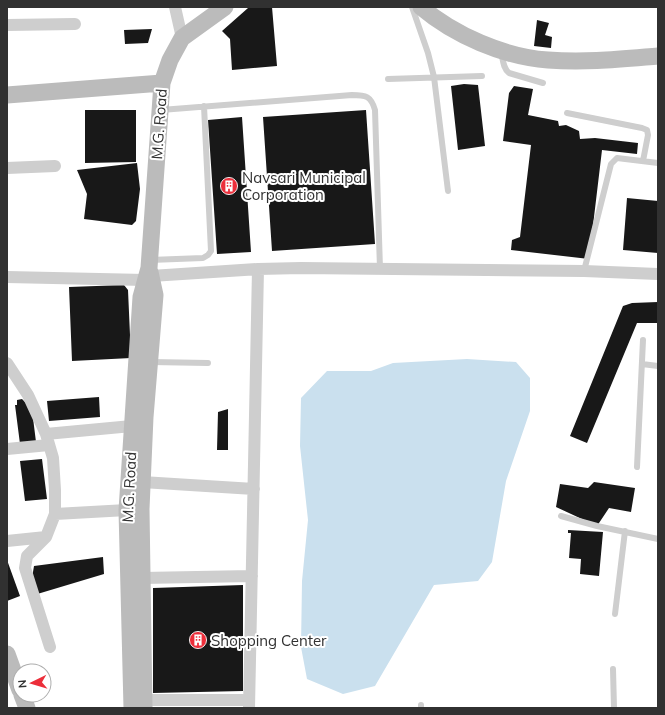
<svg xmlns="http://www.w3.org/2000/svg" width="665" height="715" font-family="Mulish,sans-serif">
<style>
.water{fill:#cae0ee}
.building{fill:#181818}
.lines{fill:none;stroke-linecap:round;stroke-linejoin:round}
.lane{stroke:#cecece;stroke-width:6}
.street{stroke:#cecece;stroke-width:12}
.secondary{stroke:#bbb;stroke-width:17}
.labels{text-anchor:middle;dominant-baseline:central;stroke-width:4;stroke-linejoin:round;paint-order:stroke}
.street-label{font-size:15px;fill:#313131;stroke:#fff}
.poi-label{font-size:15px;fill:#313131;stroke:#fff;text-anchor:start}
</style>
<rect width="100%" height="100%" fill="#fff"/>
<path class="water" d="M467 359 516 362 530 378V411L506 481 492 562 478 581 434 585 375 686 343 694 307 679 301 647 302 581 308 520 300 446 301 398 327 371H371L393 363Z"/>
<path class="building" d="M272 7 277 66 232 70 230 39 222 31 248 8Z
M537 20 549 23 545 35 552 37 551 48 534 46Z
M152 29 148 43 125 44 124 30Z
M464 84 478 85 485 146 458 150 451 86Z
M514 86 533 89 528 115 558 121 559 126 566 125 579 131 580 139 595 138 638 143 637 154 602 150 589 259 511 250 512 240 520 237 531 145 503 141 509 93Z
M85 110H136V162L85 163Z
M366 110 375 244 272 251 263 117Z
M242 117 251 252 217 254 208 120Z
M137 163 140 189 136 221 132 225 84 219 87 194 77 170Z
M627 198 658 201V253L623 250Z
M124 285 128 290 131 358 72 361 69 287Z
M658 302V323H637L587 443 570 436 623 306 632 303Z
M99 397 100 417 49 421 47 401Z
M22 399 27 404 33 418 36 442 20 444 15 405H17V400Z
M228 409V450H217L218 412Z
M42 459 47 499 25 501 20 461Z
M594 482 635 488 631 512 609 508 597 526 556 507 560 484 588 488Z
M568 530 603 532 599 576 580 574 581 559 569 558 571 533H568Z
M103 557 104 574 34 595 32 578 34 566Z
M7 560 20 596 7 601Z
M243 585V691L153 693V588Z"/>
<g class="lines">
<path class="lane" d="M412 7 428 53 434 77 448 191
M501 52C503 60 503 68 509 73L543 83
M388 79 482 76
M161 110 352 95C366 95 371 96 375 110L380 269
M567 113 642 128 647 130 648 135 643 161
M150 260 203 258 208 255 211 251 204 106
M584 271 611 164 617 158 658 163
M151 362 208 363
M642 364 658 366
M637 467 643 340
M561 516 597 526 658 539
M615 614 625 531
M613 669 614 708
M421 708V705"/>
<path class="street" d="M175 7 182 38
M7 25 75 24
M7 168 55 166
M151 276 258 269 301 268 584 271 658 274
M7 277 145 280
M7 363 28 395 46 434 53 458 55 490V514L46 537 27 556 25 568 50 647
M46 434 132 426
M7 449 49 445
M142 482 254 489
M55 514 127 510
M7 541 46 537
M142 578 252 576
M144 700H249
M249 708 258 269"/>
<path class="secondary" d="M421 7C454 35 504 57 548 60 585 63 622 59 658 56
M7 95 162 83
M7 654 20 690
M22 695 27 708
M132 708 127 510 141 297 149 268 162 83 170 60 182 38 225 7
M144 708 141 509 145 417 155 295 150 272"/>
</g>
<defs>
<g id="building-disc" transform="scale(0.9)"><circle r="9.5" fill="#ec2e3a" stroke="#fff"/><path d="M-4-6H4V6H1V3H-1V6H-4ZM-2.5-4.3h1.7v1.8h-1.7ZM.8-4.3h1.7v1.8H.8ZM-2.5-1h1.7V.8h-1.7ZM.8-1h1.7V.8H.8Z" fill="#fff"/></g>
</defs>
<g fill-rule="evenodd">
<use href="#building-disc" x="229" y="186"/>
<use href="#building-disc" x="198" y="640"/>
</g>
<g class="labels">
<g class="street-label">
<text transform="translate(159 124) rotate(-86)">M.G. Road</text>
<text transform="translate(129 487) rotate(-87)">M.G. Road</text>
</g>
<g class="poi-label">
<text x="242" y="177">Navsari Municipal<tspan x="242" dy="17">Corporation</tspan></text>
<text x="211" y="640">Shopping Center</text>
</g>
</g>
<rect width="665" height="715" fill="none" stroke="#313131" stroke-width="16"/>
<g transform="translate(32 683) rotate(265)"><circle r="19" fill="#ffffff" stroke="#adadad"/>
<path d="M0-3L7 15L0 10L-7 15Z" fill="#ec2e3a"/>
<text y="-6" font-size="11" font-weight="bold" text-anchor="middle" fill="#313131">N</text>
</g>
</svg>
